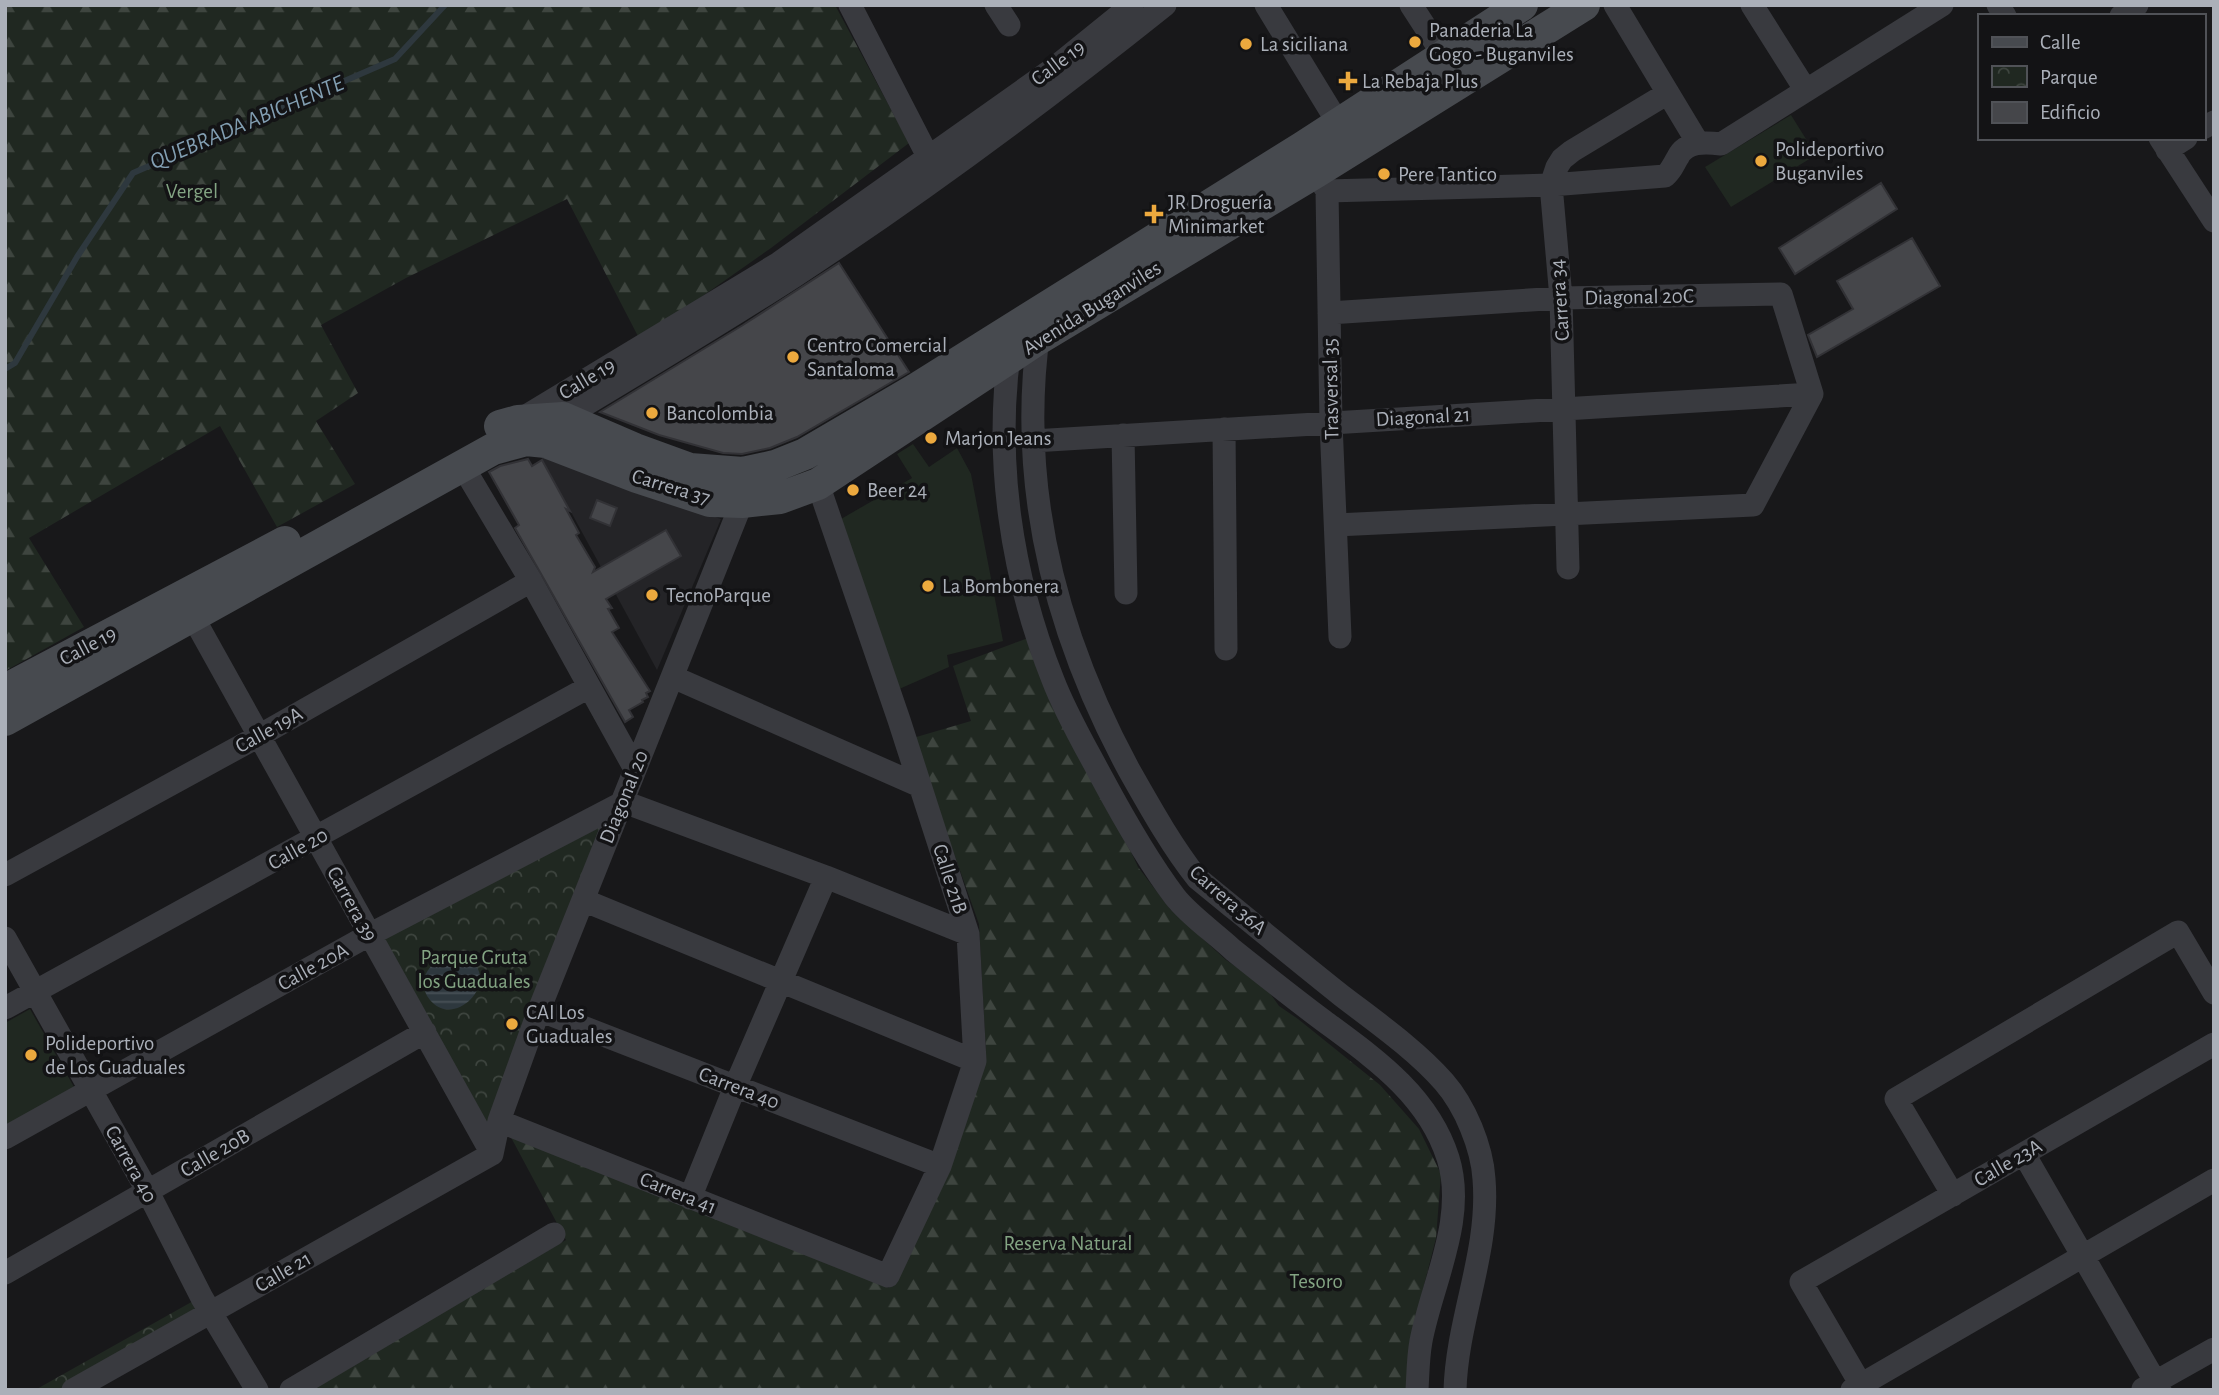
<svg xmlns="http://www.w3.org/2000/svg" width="2219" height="1395" font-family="'Alegreya Sans',sans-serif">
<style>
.built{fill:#242427}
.forest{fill:url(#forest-firs)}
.park{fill:url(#park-crowns)}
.pitch{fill:#202821}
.water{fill:url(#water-rules)}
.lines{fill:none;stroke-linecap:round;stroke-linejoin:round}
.stream{stroke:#2e383e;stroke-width:6}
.building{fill:#45464a;stroke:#323236;stroke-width:2}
.street{stroke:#393a3f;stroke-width:23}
.secondary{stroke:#474a4f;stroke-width:32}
.poi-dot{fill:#eca93e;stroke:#131315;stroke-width:2.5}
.labels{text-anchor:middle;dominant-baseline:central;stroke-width:7;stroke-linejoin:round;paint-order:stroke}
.poi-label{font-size:21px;fill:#abb0b9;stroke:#131315;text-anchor:start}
.street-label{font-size:21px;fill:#abb0b9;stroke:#131315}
.park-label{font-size:21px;fill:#83a483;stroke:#131315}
.water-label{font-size:23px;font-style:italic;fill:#839fb3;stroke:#131315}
</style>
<defs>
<pattern id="forest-firs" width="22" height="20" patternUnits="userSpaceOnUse" patternTransform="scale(1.75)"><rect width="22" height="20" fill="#202821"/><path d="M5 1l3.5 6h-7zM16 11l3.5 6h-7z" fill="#3e453f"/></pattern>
<pattern id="park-crowns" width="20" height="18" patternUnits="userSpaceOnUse" patternTransform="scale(1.75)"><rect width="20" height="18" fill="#202821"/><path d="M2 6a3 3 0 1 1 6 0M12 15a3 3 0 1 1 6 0" fill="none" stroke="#3e453f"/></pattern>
<pattern id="water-rules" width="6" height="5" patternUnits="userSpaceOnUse" patternTransform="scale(1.75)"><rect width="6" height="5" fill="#2e383e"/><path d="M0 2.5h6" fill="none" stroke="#4a5258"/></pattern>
</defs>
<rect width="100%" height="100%" fill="#18181a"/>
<path class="built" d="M540 455 721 519 657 670Z"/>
<path class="forest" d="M9 5H835L909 143 771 248 640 340 567 199 406 278 321 325 358 393 316 421 355 484 277 527 220 426 29 538 84 627 5 671V6Z
M1031 637 1138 867 1170 909 1226 960 1265 986 1279 1006 1298 1019 1380 1085 1419 1129 1441 1174 1436 1238 1423 1289 1408 1390H310L566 1240 506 1128 889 1288 945 1165 986 1053 979 924 913 738 971 721 953 666Z"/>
<path class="park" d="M604 825 488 1130 379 940Z
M195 1300 200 1312 61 1390H35Z"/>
<path class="pitch" d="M1791 115 1816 155 1731 207 1705 167Z
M913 444 929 467 957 448 971 474 1003 641 947 655 949 667 897 690 841 519 912 478 897 454Z
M30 1009 74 1087 9 1126 5 1120V1023Z"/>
<path class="water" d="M455 955C512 967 458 1034 430 1000 413 979 433 957 455 955Z"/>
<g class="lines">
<path class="stream" d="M5 369 15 363 77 257 133 173 395 59 445 5"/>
</g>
<path class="building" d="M1881 183 1897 209 1795 274 1779 248Z
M1912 238 1940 286 1817 357 1808 335 1853 309 1837 281Z
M839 263 909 372 797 437 770 448 742 454 723 453 659 435 600 412 743 325Z
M528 459 532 466 542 460 570 511 566 509 579 533 576 535 595 567 593 572 666 530 681 556 606 599 612 608 608 609 619 628 612 632 650 691 646 693 648 697 642 700 643 702 629 710 633 717 625 722 515 528 519 525 489 472 500 466Z
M597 500 617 508 610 526 590 518Z"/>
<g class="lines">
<path class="street" d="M850 5 934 168
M996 5 1009 25
M1266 5 1346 136
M1411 5 1444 56
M1615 5 1698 143
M1752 5 1805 89
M1998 5 2005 16
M2121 16 2137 5
M2203 128 2214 122
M2160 138 2214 221
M2167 150 2186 138
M1319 178 1327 191 1331 423 1340 637
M1327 191 1551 185 1665 176C1672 170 1673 165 1678 157 1686 141 1705 142 1721 144L1942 5
M1329 313 1561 298 1781 294 1812 394 1753 505 1336 525
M1039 330C1017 486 1055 633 1129 770 1150 807 1171 845 1197 878 1246 918 1293 957 1342 996 1376 1022 1416 1050 1444 1082 1465 1106 1482 1147 1484 1179 1490 1251 1457 1319 1455 1390
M1010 347C994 460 1011 575 1053 680 1066 714 1085 746 1102 778 1124 819 1147 860 1175 897 1190 916 1215 933 1233 950 1263 974 1293 998 1324 1021 1374 1058 1428 1095 1448 1158 1467 1218 1432 1283 1421 1341 1418 1357 1418 1374 1417 1390
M563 418C640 372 717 326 793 277 921 193 1045 101 1165 5
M521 419 779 263 1053 69 1132 5
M1224 429 1226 649
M1123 435 1126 593
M1033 441 1812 394
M462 465 531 581 635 769
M1568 568 1561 298 1551 185 1557 167 1562 159 1572 151 1668 93
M193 617 492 1154
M673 677 920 786
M5 875 259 736 531 581
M583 900 975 1061
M5 938 148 1192 202 1298 257 1390
M5 1008 589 687
M539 1010 940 1166
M499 1121 888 1276 940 1166 975 1061 968 934 899 720 818 484
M5 1138 369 935 624 802 826 877 968 934
M492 1154 499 1121 539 1010 742 502V490
M2024 1154 2160 1390
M1953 1195 1896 1099 2178 932 2214 993
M690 1198 735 1087 826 877
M5 1273 425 1032
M2143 1389 2214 1349
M73 1390 492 1154
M291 1390 554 1234
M1852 1390 2214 1180
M1864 1390 1801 1282 2214 1044"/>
<path class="secondary" d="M500 426 518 421 563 418 635 449 690 469 743 473 775 466 805 454 916 389 1303 147 1522 5
M5 690 285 542
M5 720 493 449 526 440 546 442 637 477 710 501 742 502 780 498 818 484 1038 339 1316 172 1584 5"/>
</g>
<g class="poi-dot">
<circle cx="1415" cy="42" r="7"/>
<circle cx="1246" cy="44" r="7"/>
<path d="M1344.5 70.5h7v7h7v7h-7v7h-7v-7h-7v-7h7z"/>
<circle cx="1761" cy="161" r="7"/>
<circle cx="1384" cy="174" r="7"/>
<path d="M1150.5 203.5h7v7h7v7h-7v7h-7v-7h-7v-7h7z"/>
<circle cx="793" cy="357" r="7"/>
<circle cx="652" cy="413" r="7"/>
<circle cx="931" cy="438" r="7"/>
<circle cx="853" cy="490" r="7"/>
<circle cx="928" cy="586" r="7"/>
<circle cx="652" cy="595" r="7"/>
<circle cx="512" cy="1024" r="7"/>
<circle cx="31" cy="1055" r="7"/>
</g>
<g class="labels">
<g class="poi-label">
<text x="1429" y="30">Panaderia La<tspan x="1429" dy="24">Gogo - Buganviles</tspan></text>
<text x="1260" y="44">La siciliana</text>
<text x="1362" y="81">La Rebaja Plus</text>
<text x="1775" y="149">Polideportivo<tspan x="1775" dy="24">Buganviles</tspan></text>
<text x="1398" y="174">Pere Tantico</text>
<text x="1168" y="202">JR Droguería<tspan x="1168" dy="24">Minimarket</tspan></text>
<text x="807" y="345">Centro Comercial<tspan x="807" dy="24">Santaloma</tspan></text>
<text x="666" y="413">Bancolombia</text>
<text x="945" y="438">Marjon Jeans</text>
<text x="867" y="490">Beer 24</text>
<text x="942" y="586">La Bombonera</text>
<text x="666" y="595">TecnoParque</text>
<text x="526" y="1012">CAI Los<tspan x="526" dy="24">Guaduales</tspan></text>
<text x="45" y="1043">Polideportivo<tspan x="45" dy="24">de Los Guaduales</tspan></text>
</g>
<g class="street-label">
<text transform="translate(1058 63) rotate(-37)">Calle 19</text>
<text transform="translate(1639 297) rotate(-1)">Diagonal 20C</text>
<text transform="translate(1560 300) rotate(-94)">Carrera 34</text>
<text transform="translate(1092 308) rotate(-32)">Avenida Buganviles</text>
<text transform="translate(587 379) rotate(-31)">Calle 19</text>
<text transform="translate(1331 389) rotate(-91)">Trasversal 35</text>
<text transform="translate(1423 417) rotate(-3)">Diagonal 21</text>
<text transform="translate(671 487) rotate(17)">Carrera 37</text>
<text transform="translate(88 646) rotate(-28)">Calle 19</text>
<text transform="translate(269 730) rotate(-29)">Calle 19A</text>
<text transform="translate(624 797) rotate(-68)">Diagonal 20</text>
<text transform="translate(298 849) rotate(-29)">Calle 20</text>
<text transform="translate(950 879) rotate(72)">Calle 21B</text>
<text transform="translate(1228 900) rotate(41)">Carrera 36A</text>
<text transform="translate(352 904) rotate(61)">Carrera 39</text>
<text transform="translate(313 967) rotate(-29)">Calle 20A</text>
<text transform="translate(739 1088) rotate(21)">Carrera 40</text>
<text transform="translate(215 1153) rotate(-30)">Calle 20B</text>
<text transform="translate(2008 1163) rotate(-30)">Calle 23A</text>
<text transform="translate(131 1164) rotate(61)">Carrera 40</text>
<text transform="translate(678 1193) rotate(22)">Carrera 41</text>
<text transform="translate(283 1272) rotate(-30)">Calle 21</text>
</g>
<g class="park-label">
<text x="192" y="191">Vergel</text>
<text x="474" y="957">Parque Gruta<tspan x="474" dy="24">los Guaduales</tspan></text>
<text x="1068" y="1243">Reserva Natural</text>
<text x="1316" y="1281">Tesoro</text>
</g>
<g class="water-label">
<text transform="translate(247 123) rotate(-23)">QUEBRADA ABICHENTE</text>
</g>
</g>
<rect width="2219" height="1395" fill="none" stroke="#abb0b9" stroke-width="14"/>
<rect x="1978" y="14" width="228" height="126" fill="#131315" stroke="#505257" stroke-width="2"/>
<rect x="1992" y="37" width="35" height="10" fill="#474a4f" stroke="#505257" stroke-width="2"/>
<text x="2040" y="49" font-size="21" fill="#abb0b9">Calle</text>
<rect x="1992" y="66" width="35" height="21" fill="url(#park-crowns)" stroke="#505257" stroke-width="2"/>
<text x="2040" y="84" font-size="21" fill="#abb0b9">Parque</text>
<rect x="1992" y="102" width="35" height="21" fill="#45464a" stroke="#505257" stroke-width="2"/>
<text x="2040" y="119" font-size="21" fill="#abb0b9">Edificio</text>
</svg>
